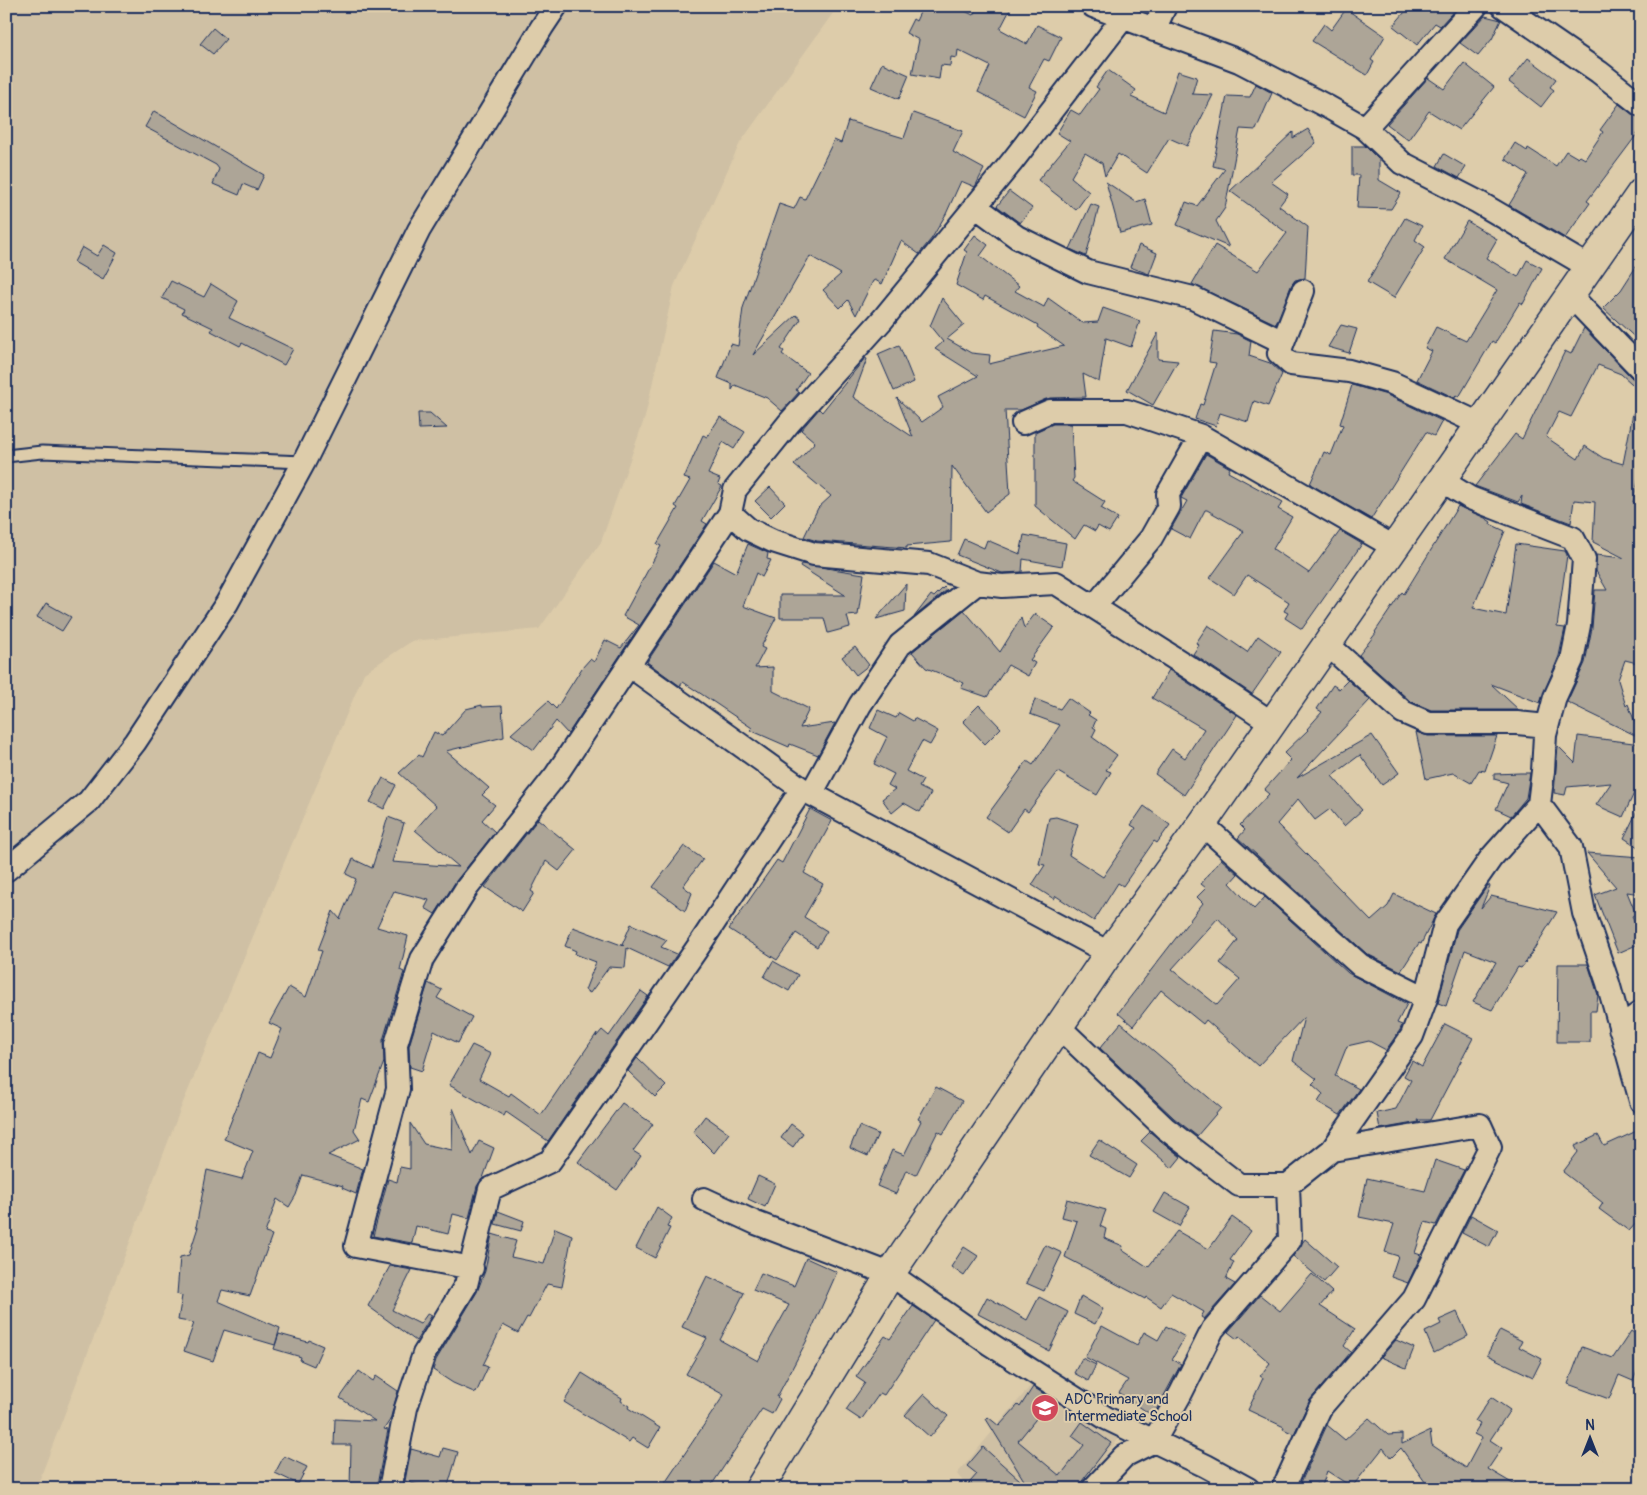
<svg xmlns="http://www.w3.org/2000/svg" width="1647" height="1495" font-family="Pangolin,sans-serif">
<style>
.built{fill:#cfc0a4}
.building{fill:#ada597;stroke:#1b2f5e;fill-rule:evenodd}
.lines{fill:none;stroke-linecap:round;stroke-linejoin:round}
.lane-casing{stroke:#1b2f5e;stroke-width:15}
.street-casing{stroke:#1b2f5e;stroke-width:26}
.secondary-casing{stroke:#1b2f5e;stroke-width:31}
.lane{stroke:#dca;stroke-width:11}
.street{stroke:#dca;stroke-width:22}
.secondary{stroke:#dca;stroke-width:28}
.labels{text-anchor:middle;dominant-baseline:central;stroke-width:4;stroke-linejoin:round;paint-order:stroke}
.poi-label{font-size:15px;fill:#1b2f5e;stroke:#dca;text-anchor:start}
</style>
<rect width="100%" height="100%" fill="#dca"/>
<filter id="ink" filterUnits="userSpaceOnUse"><feTurbulence type="fractalNoise" baseFrequency=".02" numOctaves="2"/><feDisplacementMap in="SourceGraphic" scale="10" xChannelSelector="R" yChannelSelector="G"/><feConvolveMatrix kernelMatrix="1 2 1 2 8 2 1 2 1" color-interpolation-filters="sRGB"/></filter>
<g filter="url(#ink)">
<path class="built" d="M6 6H838L740 143 674 286 645 417 601 542 539 629 412 641 364 673 182 1105 36 1489H6Z
M1037 1378 1119 1438 1080 1489H969L957 1474Z"/>
<path class="building" d="M923 6H955L973 15 978 6H1012L1000 29 1027 44 1037 25 1061 37 1049 61 1044 59 1029 87 1037 91 1024 116 978 92 990 66 958 50 957 58 951 57 950 66 941 65 939 79 912 74 919 40 906 33 913 19 916 21Z
M1410 6H1458L1440 26 1435 23 1417 45 1393 26Z
M1346 9 1385 36 1371 60 1374 62 1367 75 1312 41 1324 24 1331 30Z
M1485 16 1501 20 1492 39 1478 56 1460 43Z
M213 28 226 39 213 54 200 44Z
M1528 58 1556 79 1550 87 1554 90 1541 107 1509 82Z
M882 63 909 75 899 99 871 87Z
M1464 63 1494 87 1459 130 1429 111 1408 140 1387 124 1428 78 1444 89Z
M1108 70 1136 90 1131 97 1164 112 1178 71 1197 77 1192 94 1213 95 1187 146 1169 138 1147 173 1118 154 1105 176 1102 163 1085 153 1071 177 1089 192 1076 210 1038 180 1070 141 1057 133 1071 110 1080 115 1099 89 1096 87Z
M1256 84 1272 93 1256 130 1240 129 1225 208 1216 221 1229 247 1177 225 1186 202 1197 206 1225 169 1213 166 1227 96 1250 97Z
M1619 104 1633 115 1641 118V129L1587 201 1590 203 1565 238 1509 205 1528 174 1505 159 1515 143 1527 151 1528 148 1556 166 1566 151 1578 158 1580 156 1585 159 1603 132 1600 130Z
M154 111 264 175 257 190 243 184 239 195 213 184 219 169 216 165 145 127Z
M913 113 963 131 953 152 984 169 975 187 961 181 946 214 932 238 919 254 901 241 882 284 875 280 873 281 856 315 848 300 840 308 823 290 841 274 810 256 753 355 796 315 801 319 781 349 784 351 782 354 808 373 796 390 799 392 782 411 767 398 735 385 732 390V384L718 378 731 344 738 346 743 308 779 204 794 209 800 197 805 199 834 140 841 143 848 121 904 138Z
M1308 129 1316 143 1271 182 1288 194 1279 206 1308 227 1305 278 1295 280 1291 286 1276 324 1192 284 1215 245 1258 271 1287 233 1230 191 1293 132V138Z
M1352 146H1365L1379 160V180L1401 193 1391 209 1357 208 1359 175H1352Z
M1444 154 1466 167 1459 178 1437 166Z
M1106 182 1136 202 1145 199 1152 225 1120 233Z
M1009 191 1032 208 1020 223 997 206Z
M1091 204 1099 207 1086 256 1070 249Z
M1405 218 1422 226 1415 240 1425 247 1394 298 1367 282Z
M1467 221 1497 239 1486 258 1518 277 1527 260 1542 268 1523 304 1520 302 1495 343 1492 341 1459 397 1456 395 1455 398 1417 380 1432 351 1425 348 1436 327 1466 341 1497 290 1445 259Z
M975 235 988 245 980 256 1019 286 1015 291 1044 307 1048 298 1083 323 1098 322 1103 308 1140 321 1131 347 1106 338 1099 382 1083 374 1086 397 1050 398 1021 410H1005L1010 494 986 512 952 466 951 542 907 546V548L817 541 804 537 818 508 831 496 794 465 815 442 801 430 819 409 822 412 865 358 867 359 853 397 913 437 897 398 922 422 943 407 938 397 978 376 935 349 943 342 930 326 942 298 964 325 947 339 971 353 990 355 989 364 1064 346 1037 327 1038 325 985 296 983 300 956 285 967 252 964 250Z
M104 245 117 253 103 279 74 262 82 247 97 256Z
M1139 245 1157 253 1149 274 1130 267Z
M1641 259V343L1603 308 1621 290Z
M171 281 204 297 211 284 238 301 229 318 293 349 284 365 242 343 240 346 211 331 213 328 182 313 184 309 162 298Z
M1341 325 1357 329 1349 353 1328 347Z
M1584 328 1632 378 1641 382V392L1621 374 1598 365 1571 417 1559 412 1546 437 1578 459 1585 446 1603 458 1623 464 1633 413 1641 414V468L1633 502 1641 504V664L1625 660 1618 680 1626 706 1628 704 1641 738 1567 702 1585 663 1592 628 1595 590H1607L1596 571V555L1624 558 1593 542 1595 502 1574 500 1571 523 1521 504 1522 496 1518 502 1475 486 1515 434 1522 439 1565 351 1571 354Z
M1214 331 1237 334 1251 341 1249 356 1270 363 1282 374 1268 406 1254 401 1248 422 1220 413 1216 426 1195 419 1200 404 1203 405 1216 363 1209 362Z
M1158 333V359L1178 361 1153 405 1127 390Z
M899 345 914 382 894 391 878 354Z
M1352 385 1387 395 1442 421 1434 436 1426 432 1371 519 1310 484 1324 452 1331 455 1343 425 1340 424Z
M418 413H430L447 428 419 429Z
M720 417 745 432 734 449 723 442 708 474 720 479 718 484 722 486 702 521 707 524 568 734 556 721 534 750 511 734 548 701 556 709 582 668 590 659 594 662 605 640 621 648 639 625 623 616 661 546 657 544 678 508 675 506 690 480 684 478 703 435 707 437Z
M1053 424H1071L1074 478 1072 481 1105 502 1101 508 1118 518 1109 532 1098 526 1095 531 1084 525 1075 539 1035 506V432Z
M1206 454 1230 468 1228 472 1283 502 1278 509 1292 517 1273 549 1309 573 1340 531 1362 544 1302 629 1285 618 1288 613 1284 611 1289 602 1247 575 1234 594 1210 578 1244 531 1207 510H1205L1190 539 1171 529 1187 501 1181 498Z
M770 487 785 503 771 517 755 501Z
M1458 506 1485 518 1491 522 1490 524 1505 531 1473 608 1506 615 1516 544 1565 551 1567 555 1557 627 1565 628 1559 656 1540 703 1491 684 1519 710H1431L1410 701 1359 655 1376 633 1375 632 1402 592 1404 594Z
M1024 535 1066 543 1062 566 1023 559 1022 572 1002 573 957 555 964 539 984 548 987 540 1020 554Z
M748 544 768 553 767 559 771 560 762 577 756 573 743 606 776 618 761 647 765 649 755 668 773 667V691L809 709 800 728 835 723 818 755 790 744 789 747 750 730 752 728 715 703 683 682 680 686 647 662 714 561 736 573Z
M801 564 864 574 858 615 847 616 850 627 828 633 824 618H780V595H845L800 566Z
M906 584 905 611 876 619Z
M944 587 947 590 914 617 931 595 934 597Z
M46 603 71 617 62 631 37 617Z
M964 610 1000 652 1021 618 1024 628 1035 614 1054 627 1030 660 1035 663 1028 676 1008 665 987 697 961 688 964 683 926 668 912 652Z
M1208 625 1247 652 1258 636 1281 652 1252 694 1193 654 1199 645 1196 643Z
M855 647 869 665 856 675 842 657Z
M1169 670 1237 715 1184 795 1155 774 1172 749 1185 758 1204 729 1152 698Z
M1348 680 1370 700 1297 778 1372 735 1399 773 1382 785 1360 755 1332 776 1362 810 1344 826 1330 809 1315 820 1298 799 1277 824 1371 921 1388 906 1394 894 1436 914 1421 944 1419 943 1401 971 1367 954 1238 838 1245 830 1240 825 1269 794 1264 790 1291 760 1284 753 1308 730 1307 729 1322 712 1317 709 1333 685 1339 689Z
M1068 698 1090 713 1088 715 1096 720 1093 727 1096 729 1092 737 1117 755 1106 770 1111 772 1097 795 1058 772 1028 812 1024 809 1008 832 986 817 1027 761 1033 765 1060 725 1030 714 1035 699 1060 709Z
M482 705V707L502 706 504 737 446 751 489 788 482 795 495 805 482 820 495 832 456 881 435 914 425 908 429 900 394 891 377 927 408 936 400 970 404 972 383 1040 384 1062 369 1102 362 1099 354 1130 360 1139 328 1155 363 1169 356 1194 342 1188 343 1186 303 1175 296 1195 289 1207 277 1199 265 1233 272 1235 250 1296 222 1290 218 1301 280 1328 275 1345 224 1330 213 1361 184 1351 194 1323 178 1320 182 1296 177 1294 180 1257 189 1255 198 1227H196L207 1170 242 1179 253 1151 224 1139 258 1053 270 1058 282 1029 269 1023 289 987 306 997 322 951 318 950 333 911 340 919 356 879 346 874 353 859 372 868 388 817 404 823 392 862 459 867 415 830 436 806 399 773 419 755 422 757 434 732 442 736 466 709Z
M979 705 1001 728 985 744 963 721Z
M878 710 896 718 899 713 913 721 914 718 938 731 930 745 922 741 906 771 923 780 919 787 931 793 920 812 904 803 892 813 882 799 895 789 888 785 894 774 874 764 887 737 870 728Z
M1416 732 1428 736H1497L1485 771 1479 770 1471 783 1453 773 1426 779Z
M1578 736 1641 744V792L1636 789 1623 817 1596 805 1611 783 1567 787 1565 795 1554 793 1558 746 1575 763Z
M1520 773H1530L1526 798 1511 816 1496 809 1508 783 1494 779V774Z
M383 778 396 785 384 809 370 802Z
M1641 803V849L1624 838Z
M1144 806 1170 825 1157 843 1154 841 1123 886 1118 883 1094 921 1056 896 1054 899 1032 885 1045 865 1039 864 1049 818 1056 817 1078 824 1069 855 1103 877 1136 828 1131 825Z
M810 809 832 821 804 873 823 884 804 917 827 931 817 947 796 933 777 960 729 929 777 860 782 863Z
M538 819 576 850 559 871 546 861 531 891 534 893 522 912 485 887Z
M684 846 703 859 683 886 692 893 685 911 653 887Z
M1587 853 1641 857V894L1627 892 1636 914 1632 916 1641 934V943L1618 953 1595 895 1616 887Z
M1221 859 1238 874 1230 883 1254 909 1265 897 1348 973 1407 1004 1397 1023 1402 1025 1400 1030 1386 1050 1369 1041 1347 1046 1335 1076 1359 1089 1340 1115 1318 1102 1323 1094 1312 1084 1317 1079 1293 1061 1304 1017 1258 1066 1206 1020 1203 1024 1161 990 1133 1026 1118 1013 1203 903 1197 897 1206 888 1201 884ZM1218 918 1238 940 1220 963 1240 979 1217 1005 1172 969Z
M1488 885 1490 886 1481 908 1491 896 1557 912 1526 962 1521 968 1518 967 1492 1010 1473 1002 1496 962 1465 950 1446 1006 1438 1003 1457 930Z
M631 924 667 940 661 947 677 954 668 967 627 948 625 968 609 967 590 993 585 990 596 962 575 954 576 951 565 946 573 927 624 946 622 945Z
M773 961 798 975 789 991 764 977Z
M1558 964H1588L1598 995 1596 1011H1590V1042H1557Z
M428 983 442 990 437 998 472 1017 458 1043 434 1031 422 1071 410 1067 409 1046Z
M641 991 648 996 548 1141 506 1112 504 1116 449 1085 472 1045 491 1054 479 1079 509 1096 511 1093 541 1115 597 1033 596 1037 602 1030 609 1036Z
M1121 1023 1221 1108 1197 1136 1174 1118 1100 1048Z
M1445 1024 1473 1038 1430 1120H1418L1419 1122 1380 1129 1377 1113 1396 1109 1411 1080 1404 1076 1412 1061 1422 1067Z
M637 1058 666 1086 655 1097 628 1071Z
M936 1087 962 1101 943 1134 938 1131 916 1175 906 1170 896 1194 877 1186 892 1150 904 1155 921 1121 918 1119Z
M622 1103 653 1124 633 1151 641 1156 617 1190 578 1162Z
M453 1108 472 1155 479 1141 494 1148 483 1178 477 1186 469 1218 453 1214 448 1234 416 1226 412 1243 373 1236 388 1179 397 1182 400 1167 410 1169V1123L424 1144 452 1150Z
M705 1116 729 1133 714 1153 693 1132Z
M791 1124 803 1133 793 1147 781 1138Z
M859 1126 878 1134 868 1156 850 1148Z
M1641 1129V1218L1629 1231 1599 1209 1603 1203 1563 1172 1578 1152 1575 1146 1598 1135 1604 1146Z
M1150 1132 1181 1157 1172 1168 1141 1141Z
M1099 1140 1137 1165 1129 1178 1089 1155Z
M1435 1160 1464 1170 1436 1225 1425 1222 1415 1253 1421 1255 1408 1283 1391 1277 1398 1256 1385 1252 1394 1224 1359 1217 1367 1178 1425 1191Z
M758 1176 775 1184 765 1207 748 1199Z
M1165 1193 1190 1207 1179 1226 1154 1212Z
M1067 1199 1106 1210 1100 1226 1106 1229 1104 1238 1123 1246 1122 1250 1148 1267 1177 1231 1209 1249 1232 1217 1251 1231 1230 1260 1234 1262 1226 1279 1235 1284 1204 1319 1201 1317 1204 1312 1171 1293 1161 1307 1146 1297 1145 1299 1065 1257 1077 1221 1062 1217Z
M657 1207 672 1218 667 1227 670 1228 655 1258 636 1248Z
M498 1211 524 1221 521 1231 495 1224Z
M1471 1215 1498 1230 1489 1247 1462 1233Z
M555 1228 572 1235 562 1287 547 1284 529 1318 527 1317 518 1333 503 1325 483 1365 488 1367 476 1393 453 1383 433 1370 436 1360 477 1292 485 1271 492 1234 516 1241 511 1257 544 1264Z
M1305 1239 1337 1267 1324 1282 1293 1256Z
M1045 1245 1062 1253 1044 1291 1026 1283Z
M964 1247 978 1256 964 1276 951 1267Z
M806 1258 837 1272 806 1342 777 1397 780 1399 772 1414 762 1409 709 1489H661L724 1395 686 1374 707 1338 682 1327 707 1276 744 1293 720 1340 758 1361 789 1305 753 1290 761 1273 794 1286Z
M390 1266 412 1270 392 1310 420 1324 428 1313 432 1315 416 1341 368 1306Z
M1312 1274 1332 1292 1320 1306 1355 1329 1344 1346 1351 1352 1310 1400 1294 1434 1283 1429 1284 1427 1248 1410 1263 1378 1260 1376 1270 1363 1239 1336 1237 1339 1228 1332 1260 1295 1280 1311Z
M1081 1296 1103 1309 1095 1324 1074 1314Z
M987 1297 1027 1320 1039 1297 1068 1312 1049 1351 978 1314Z
M913 1306 934 1320 884 1395 880 1393 861 1420 846 1410 865 1383 856 1377 885 1336 890 1339Z
M1457 1312 1468 1336 1434 1353 1425 1332 1441 1324 1439 1320Z
M1102 1326 1137 1345 1144 1332 1158 1340 1166 1326 1185 1337 1172 1359 1181 1364 1153 1416 1119 1393 1128 1380 1085 1357Z
M1500 1330 1522 1341 1519 1347 1542 1359 1533 1377 1487 1355Z
M1631 1331 1641 1338V1362L1633 1381 1619 1375 1609 1399 1568 1384 1582 1347 1613 1358Z
M279 1334 308 1342 309 1340 323 1346 314 1366 300 1360 301 1357 274 1349Z
M1396 1340 1414 1348 1406 1368 1381 1357Z
M1082 1358 1096 1365 1088 1381 1074 1373Z
M359 1371 373 1381 376 1376 398 1391 390 1420 384 1429 388 1430 377 1485H371V1489H350L351 1445H334L335 1419 375 1421 340 1398Z
M582 1373 622 1398 621 1401 629 1406 628 1408 660 1428 648 1448 632 1438 629 1442 564 1402Z
M1033 1387 1052 1399 1018 1441 1060 1476 1084 1445 1072 1436 1082 1422 1111 1443 1076 1489H1033L1025 1482 986 1419 988 1417 999 1426 1018 1405 1020 1407Z
M924 1394 948 1416 930 1437 905 1415Z
M1491 1397 1510 1410 1490 1440 1502 1448 1488 1469 1522 1489H1430L1401 1448 1391 1458 1383 1448 1352 1487 1327 1471 1322 1486 1316 1484 1314 1489H1298L1327 1425 1345 1440 1369 1418 1388 1435 1402 1434V1444L1430 1431 1432 1445 1466 1468 1482 1438 1474 1434 1480 1424 1475 1421Z
M983 1447 1030 1489H964L977 1474 967 1466Z
M443 1448 458 1452 447 1489H430L405 1481 411 1449 440 1457Z
M284 1456 307 1467 298 1484 275 1473Z"/>
<g class="lines">
<g class="lane-casing">
<path id="lane" d="M6 456 42 452 304 462"/>
</g>
<g class="street-casing">
<path id="street" d="M1093 6 1239 61 1328 107 1365 128 1402 163 1478 202 1589 267
M1503 6 1599 72 1641 105
M1154 30 1165 6
M1365 128 1476 6
M975 206 1017 237 1088 272 1193 298 1283 342 1279 353 1291 364 1349 371 1392 383 1480 424
M1570 295 1641 369
M1283 342 1303 291
M1023 423 1050 411H1127L1201 436 1394 547
M730 513 748 529 773 541 814 554 929 564 977 583
M1094 607 1151 538 1169 506 1168 494 1201 436
M1327 644 1403 712 1428 723H1517L1547 726
M630 666 802 789 1109 953
M811 794 860 705 900 645 977 583 1002 586 1056 583 1193 670 1272 723
M1539 804 1571 847 1584 913 1608 983 1641 1101
M1202 824 1360 965 1426 998
M6 870 89 801 135 742 227 603 304 462 419 230 542 27 556 6
M1059 1027 1165 1128 1239 1185H1288L1332 1150 1412 1036 1426 998 1445 924 1491 858 1539 804 1543 771 1545 735 1555 697 1572 660 1579 625 1584 559 1573 538 1470 498 1441 480
M1620 1028 1641 1012
M704 1199 756 1223 890 1274 990 1344 1106 1418 1206 1466 1248 1489
M472 1268 356 1246 398 1089 396 1044 422 959 466 889 556 775 730 513 735 490 789 423 883 319 1011 163 1123 18
M390 1489 406 1408 424 1354 466 1285 490 1189 550 1161 698 947 802 789
M1093 1489 1124 1456 1154 1441 1181 1393 1213 1329 1290 1240 1288 1185
M1283 1489 1320 1408 1414 1299 1490 1147 1480 1125 1332 1150"/>
</g>
<g class="secondary-casing">
<path id="secondary" d="M759 1489 895 1267 1109 953 1202 824 1641 193"/>
</g>
<use href="#lane" class="lane"/>
<use href="#street" class="street"/>
<use href="#secondary" class="secondary"/>
</g>
</g>
<defs>
<g id="school-disc" transform="scale(1.4375)"><circle r="9.5" fill="#d1495b" stroke="#dca"/><path d="M0-5L7-2L0 1L-7-2ZM-4 1L0 2.5L4 1V4Q0 6-4 4Z" fill="#fff"/></g>
</defs>
<g fill-rule="evenodd">
<use href="#school-disc" x="1045" y="1408"/>
</g>
<g class="labels">
<g class="poi-label">
<text x="1064" y="1399">ADC Primary and<tspan x="1064" dy="17">Intermediate School</tspan></text>
</g>
</g>
<rect width="1647" height="1495" fill="none" stroke="#dca" stroke-width="25"/>
<rect x="12" y="12" width="1622" height="1470" fill="none" stroke="#1b2f5e" stroke-width="2" filter="url(#ink)"/>
<g transform="translate(1590 1438)" stroke="#ddccaa" stroke-width="4" paint-order="stroke">
<path d="M0-4L9 19L0 12L-9 19Z" fill="#1b2f5e"/>
<text y="-8" font-size="14" font-weight="bold" text-anchor="middle" fill="#1b2f5e">N</text>
</g>
</svg>
